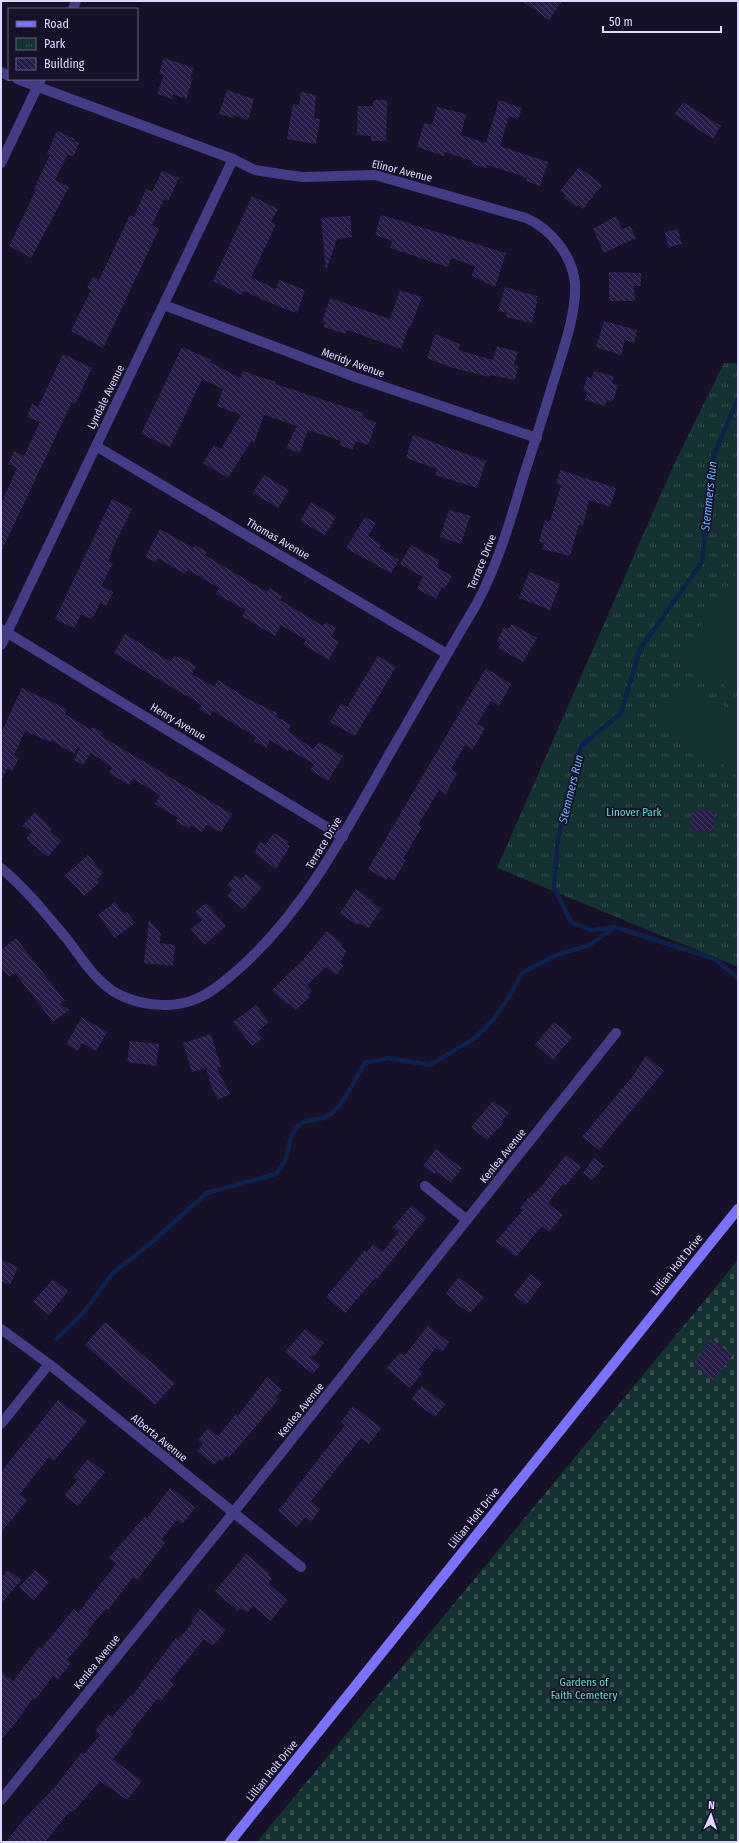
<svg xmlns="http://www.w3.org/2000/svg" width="739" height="1843" font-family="'Fira Sans Condensed',sans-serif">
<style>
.cemetery{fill:url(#cemetery-stones)}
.park{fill:url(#park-tufts)}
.pitch{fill:#143232}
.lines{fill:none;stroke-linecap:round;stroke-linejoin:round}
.stream{stroke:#0e214a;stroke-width:4.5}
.building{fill:url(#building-back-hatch)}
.street{stroke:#443d86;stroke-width:10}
.secondary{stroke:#7d72fc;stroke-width:10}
.labels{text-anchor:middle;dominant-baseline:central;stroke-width:3.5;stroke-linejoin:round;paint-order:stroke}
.street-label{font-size:11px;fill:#dfd9fe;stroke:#161128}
.park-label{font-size:11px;fill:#65dec6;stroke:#161128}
.water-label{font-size:12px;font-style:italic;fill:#6ab0fb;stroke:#161128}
</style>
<defs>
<pattern id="cemetery-stones" width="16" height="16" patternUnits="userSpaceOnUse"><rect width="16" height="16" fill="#143232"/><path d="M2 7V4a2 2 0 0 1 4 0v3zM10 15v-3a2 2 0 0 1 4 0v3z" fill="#364f51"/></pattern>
<pattern id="park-tufts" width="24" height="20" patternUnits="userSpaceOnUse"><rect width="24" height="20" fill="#143232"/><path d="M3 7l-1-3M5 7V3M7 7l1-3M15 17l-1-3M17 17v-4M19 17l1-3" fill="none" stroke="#364f51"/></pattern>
<pattern id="building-back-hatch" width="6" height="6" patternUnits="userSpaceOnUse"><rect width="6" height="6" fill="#281d49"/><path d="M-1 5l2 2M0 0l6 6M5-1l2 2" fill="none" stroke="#473d64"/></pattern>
</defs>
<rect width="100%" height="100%" fill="#161128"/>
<path class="cemetery" d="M738 1260V1842H257Z"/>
<path class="park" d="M724 363H738V967L497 868 675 462Z"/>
<path class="pitch" d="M738 571V694L679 657Z
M684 679 738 715V776L657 718Z"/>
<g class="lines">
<path class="stream" d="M738 399 713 457 702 562 640 649 621 713 581 746 558 838 554 887 571 922 592 930 615 927 715 959 738 978
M56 1339 83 1313 113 1273 146 1247 207 1193 276 1174C280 1169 284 1164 286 1158 291 1146 286 1140 297 1127 306 1117 315 1122 326 1117 342 1110 355 1078 365 1063L388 1058 430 1065 475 1038 493 1020 509 997 522 973 554 956 589 945 613 929"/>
</g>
<path class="building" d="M522 1H562L549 20Z
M164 58 194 68 190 78 193 79 186 99 173 94 172 99 157 94 164 75 159 73Z
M227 90 254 99 248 120 234 115 233 118 219 114Z
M301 92 316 95 314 118 320 119 316 144 287 139 293 104 299 105Z
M373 100H387L386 141H371V136L357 135 358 106H373Z
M499 100 522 108 518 119 509 116 500 146 548 162 540 186 526 181 527 178 513 173 487 165 486 168 471 164 472 161 445 152 444 156 417 147 424 123 432 125 437 107 466 114 461 135 486 143Z
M683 102 721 126 713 139 675 114Z
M57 131 75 139 74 141 79 143 74 156 67 155 55 180 69 187 31 258 9 246 36 190 34 189 50 155 47 154Z
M579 167 602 185 583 209 578 205 576 207 564 198 566 195 560 191Z
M162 171 179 178 168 201 164 199 152 225 159 229 103 348 71 331 91 290 87 288 93 277 99 280 130 215 134 217 146 189 152 192Z
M252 196 278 209 271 222 276 224 251 277 276 289 279 280 305 290 297 313 285 309 244 291 242 295 213 281Z
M381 215 506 253 495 287 472 276 475 266 451 258 448 267 390 248 392 241 375 235Z
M350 216 352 237 337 239 326 271 321 218Z
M616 216 622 229 630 226 636 238 604 253 593 229Z
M678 229 682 244 668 247 665 232Z
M609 272 641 273V286H634L635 301H609Z
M505 287 537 296V302L532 323 506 317 507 313 498 311Z
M400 290 422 297 411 326H409L401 349 347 330 345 334 324 327 325 322H322L330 298 390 319Z
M604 321 637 330 634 343 625 340 621 355 596 347Z
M435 334 460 344 458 350 493 360 497 346 518 352 514 365 518 367 515 380 490 375 489 377 450 367 427 358Z
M182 347 211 360 210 362 240 378 243 371 276 382 275 384 364 413 362 417 376 423 368 445 356 441 352 450 339 445 341 441 308 430 300 453 286 448 297 426 264 415 254 443 251 441 228 478 203 463 214 445 221 449 241 415 217 406 223 389 202 379 170 447 141 434Z
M63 354 92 368 75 404 72 402 1 552V504L17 468 8 464 14 451 24 456 40 422 27 417 32 404 38 407Z
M594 371 614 377 612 383 618 385 613 401 607 400 605 406 585 400 587 392 583 391 587 377 592 378Z
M413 435 486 461 477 488 435 475 437 469 406 458Z
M560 470 616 488 610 507 589 500 583 526 579 525 570 556 542 549 544 543 539 541 545 520 550 521 561 485 556 484Z
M264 475 289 490 278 508 253 493Z
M112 499 132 509 117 539 108 561 113 563 101 586 113 592 106 606 100 603 92 619 81 614 74 628 55 619Z
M311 502 336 517 325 535 300 521Z
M449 510 470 516 461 544 440 537Z
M365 517 376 523 368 536 381 544 379 548 399 560 391 573 346 548Z
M160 529 193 548 195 545 207 552 205 555 267 592 270 588 282 596 280 600 323 626 326 622 336 628 331 637 339 641 329 660 303 644 306 640 281 625 275 636 242 616 246 610 216 594 219 588 195 574 188 570 185 574 158 558 156 562 145 557Z
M411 545 439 560 437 567 452 576 445 588 442 587 436 599 417 589 423 577 400 564Z
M529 572 560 584 550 610 519 598Z
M512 624 537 638 523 662 498 648 501 643 497 641 504 627 508 629Z
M125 634 171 662 174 655 178 658 179 656 196 666 192 674 214 687 218 680 250 700 277 713 276 716 291 725 288 731 313 749 319 742 343 756 328 781 310 770 314 764 289 749 288 751 270 740 266 748 254 741 256 737 213 711 210 716 199 709 202 705 114 653Z
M378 656 396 667 355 736 330 722 341 703 347 707Z
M486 668 511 684 499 706 491 701 489 704 477 724 485 728 473 749 465 745 451 769 457 773 446 794 439 790 418 825 422 827 403 859 406 860 394 880 388 876 386 880 368 869Z
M22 688 67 709 65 714 91 730 93 727 103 733 101 736 232 814 221 832 207 825 202 832 191 825 189 829 176 821 178 818 155 804 160 795 133 779 129 785 109 773 112 767 91 753 83 765 74 760 80 748 78 747 74 754 51 740 50 742 25 731 14 755 19 758 12 771 7 769 1 782V733Z
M692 811H714V831L691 830Z
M35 812 52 829 50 831 61 841 48 857 26 839 32 831 22 826Z
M274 833 289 842 287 844 290 846 276 869 254 853 260 842 265 845Z
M88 855 103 873 97 879 100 882 84 896 65 875Z
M246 874 262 887 243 909 227 896 232 890 227 885 236 875 241 879Z
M356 889 373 901 372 902 381 909 368 929 359 923 357 925 340 913Z
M115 902 124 914 127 912 135 923 115 938 98 915Z
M206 903 226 926 204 945 191 929 202 920 195 912Z
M149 920 161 934 160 943 175 945 173 966 144 963Z
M327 931 343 944 341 947 347 951 340 962 344 965 336 975 326 967 307 985 312 991 308 995 310 997 296 1010 289 1003 287 1005 272 990 302 961Z
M16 938 65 1001 60 1004 69 1010 53 1022 15 973 9 977 1 967V950Z
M256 1005 269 1022 257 1032 262 1038 252 1046 233 1022Z
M82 1017 107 1032 96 1051 82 1043 78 1051 66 1044Z
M554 1022 572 1037 553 1060 535 1045Z
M211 1034 221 1067 217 1068 230 1094 218 1100 212 1088 206 1068 192 1072 183 1043Z
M130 1041 159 1044 156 1066 127 1062Z
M646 1056 664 1071 599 1150 582 1137 632 1077Z
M493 1101 509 1113 502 1121 504 1123 487 1140 471 1127Z
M436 1149 462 1168 451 1182 436 1172 434 1174 423 1166Z
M566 1155 581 1167 565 1186 563 1184 548 1203 563 1215 549 1232 542 1226 516 1257 496 1241 523 1210 520 1208 528 1198 529 1199 535 1192 536 1193Z
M594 1158 604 1166 592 1180 583 1173Z
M412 1205 426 1218 377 1279 375 1278 345 1313 326 1297 365 1250 367 1252 373 1244 382 1252 399 1232 393 1227Z
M1 1259 18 1267 10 1285 1 1281Z
M530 1274 542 1283 526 1305 514 1295Z
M459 1277 484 1297 470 1313 455 1303 456 1302 446 1293Z
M53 1279 68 1291 49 1315 33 1302Z
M105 1322 175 1383 155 1405 85 1345Z
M428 1326 449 1342 442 1352 436 1348 419 1369 423 1372 410 1388 386 1368 400 1353 404 1356Z
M305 1329 324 1343 314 1356 312 1355 310 1357 320 1365 313 1374 285 1352Z
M712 1339 733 1355 713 1380 693 1364Z
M267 1377 282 1390 275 1398 278 1400 229 1458 226 1456 222 1461 219 1459 214 1465 197 1451 203 1444 198 1440 208 1428 218 1436 236 1414 238 1416Z
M422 1386 445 1404 435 1417 411 1399Z
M58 1400 87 1421 54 1461 49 1457 20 1494 27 1500 1 1533V1472Z
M353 1406 381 1428 369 1444 361 1438 311 1501 320 1509 311 1522 305 1517 297 1527 278 1511 345 1425 341 1422Z
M88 1459 105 1472 78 1506 65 1495 77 1480 73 1477Z
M170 1488 175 1492 176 1491 195 1508 182 1524 177 1520 161 1540 165 1543 137 1580 133 1577 108 1610 106 1609 103 1612 87 1631 90 1633 67 1660 71 1663 57 1680 53 1676 35 1700 33 1698 14 1725 1 1740V1671L13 1681 39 1647 41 1649 74 1609 78 1613 116 1564 109 1558 145 1516 147 1518Z
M246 1554 269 1573 268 1575 272 1579 268 1583 287 1600 271 1621 253 1606 247 1613 241 1608 238 1611 215 1591Z
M8 1570 21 1580 1 1604V1578Z
M35 1570 49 1582 34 1600 19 1587Z
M200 1609 226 1630 213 1646 204 1639 170 1681 174 1684 161 1701 157 1699 131 1732 133 1734 113 1759 142 1781 127 1800 100 1781 73 1812 70 1811 45 1842H6L24 1819 56 1786 82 1752 84 1754 100 1735 95 1731 108 1714 112 1717 131 1695 132 1696 176 1638 178 1640 193 1622 191 1621Z"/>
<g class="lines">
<path class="street" d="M73 9 76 1
M1 72 9 76
M1 163 41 79
M164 305 355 377 537 438
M96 446 447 654
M1 629 343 837
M1 645 233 159
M1 868C26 889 46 914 67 939 84 961 99 988 127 998 147 1006 176 1008 196 999 213 992 227 979 241 967 305 909 344 834 386 760 416 708 445 657 476 605 498 564 510 522 523 478 533 447 543 417 552 386 561 357 577 313 575 283 572 255 551 229 526 218L375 175 303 177 287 175 255 170 233 159 17 79
M425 1186 467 1220
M1 1329 49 1364 301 1567
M1 1424 49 1364
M1 1800 233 1513 616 1033"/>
<path class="secondary" d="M230 1842 738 1209"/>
</g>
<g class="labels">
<g class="street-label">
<text transform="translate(402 171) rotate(14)">Elinor Avenue</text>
<text transform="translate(353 363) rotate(20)">Meridy Avenue</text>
<text transform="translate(106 397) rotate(-64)">Lyndale Avenue</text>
<text transform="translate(278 539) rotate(30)">Thomas Avenue</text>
<text transform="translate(482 562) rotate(-68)">Terrace Drive</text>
<text transform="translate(178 722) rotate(31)">Henry Avenue</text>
<text transform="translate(324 843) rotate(-59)">Terrace Drive</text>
<text transform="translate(503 1156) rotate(-51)">Kenlea Avenue</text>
<text transform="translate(677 1265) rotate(-51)">Lillian Holt Drive</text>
<text transform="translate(301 1410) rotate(-51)">Kenlea Avenue</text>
<text transform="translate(159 1438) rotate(39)">Alberta Avenue</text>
<text transform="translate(474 1518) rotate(-51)">Lillian Holt Drive</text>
<text transform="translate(97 1662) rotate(-51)">Kenlea Avenue</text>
<text transform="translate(272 1771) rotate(-51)">Lillian Holt Drive</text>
</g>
<g class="park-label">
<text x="634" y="812">Linover Park</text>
<text x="584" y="1682">Gardens of<tspan x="584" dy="13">Faith Cemetery</tspan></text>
</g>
<g class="water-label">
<text transform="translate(709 496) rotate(-84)">Stemmers Run</text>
<text transform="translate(571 789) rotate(-76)">Stemmers Run</text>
</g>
</g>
<rect width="739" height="1843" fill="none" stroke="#dfd9fe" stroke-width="4"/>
<rect x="8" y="8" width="130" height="72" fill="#161128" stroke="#66617e"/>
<rect x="16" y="21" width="20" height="6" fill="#7d72fc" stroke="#66617e"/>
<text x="44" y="28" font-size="12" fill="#dfd9fe">Road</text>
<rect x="16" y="38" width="20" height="12" fill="url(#park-tufts)" stroke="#66617e"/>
<text x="44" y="48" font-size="12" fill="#dfd9fe">Park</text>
<rect x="16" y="58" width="20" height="12" fill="url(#building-back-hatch)" stroke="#66617e"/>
<text x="44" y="68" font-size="12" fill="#dfd9fe">Building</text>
<g transform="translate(711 1815) rotate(3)" stroke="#161128" stroke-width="3" paint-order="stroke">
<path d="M0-3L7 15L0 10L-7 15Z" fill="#dfd9fe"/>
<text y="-6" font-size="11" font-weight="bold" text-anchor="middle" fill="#dfd9fe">N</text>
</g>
<path d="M603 26v6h118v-6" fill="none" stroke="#dfd9fe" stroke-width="2"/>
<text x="609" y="26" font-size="12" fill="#dfd9fe" stroke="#161128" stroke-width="3" paint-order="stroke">50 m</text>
</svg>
